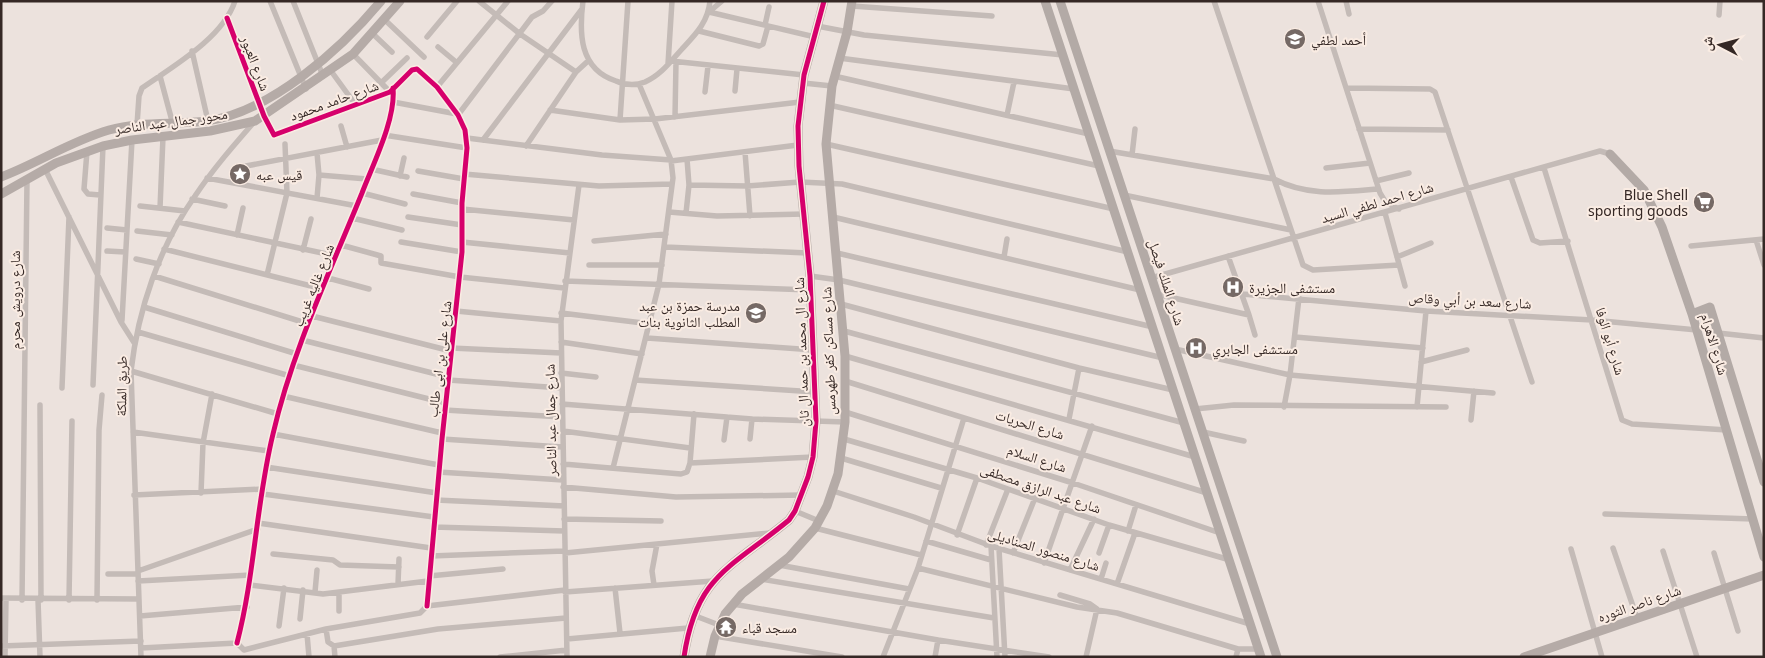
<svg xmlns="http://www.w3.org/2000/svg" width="1765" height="658" font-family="'Noto Sans','Noto Naskh Arabic',sans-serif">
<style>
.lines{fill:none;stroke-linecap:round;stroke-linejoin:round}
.street{stroke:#c4bbb7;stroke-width:5.5}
.secondary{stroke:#b5aba7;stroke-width:9}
.primary{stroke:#b3aaa6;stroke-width:9}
.cycleway-casing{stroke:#faece3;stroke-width:8}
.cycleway{stroke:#d6006c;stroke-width:5}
.labels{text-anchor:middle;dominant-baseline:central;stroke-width:4;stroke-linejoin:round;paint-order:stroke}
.poi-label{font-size:14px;fill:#352825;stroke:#faece3;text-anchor:start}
.street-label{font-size:14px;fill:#352825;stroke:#faece3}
</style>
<rect width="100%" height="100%" fill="#ece2dd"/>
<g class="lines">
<path class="street" d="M270 1 306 89
M293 1 323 76
M479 1 520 34 576 72
M583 1C579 33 579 69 616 81 625 85 635 86 645 82 661 75 671 61 682 49 696 34 708 22 710 1
M1214 1 1303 265 1313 270 1399 265
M1318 1 1380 193 1386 203 1399 209
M1346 1 1349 14
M852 6 992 16
M709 12 815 37
M709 12 722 1
M1719 15 1720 1
M227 18 264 116 274 135 390 92 412 70 417 69 437 87 458 115 465 130 467 148 462 203V252L442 439 427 606
M385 20 424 57
M765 25 769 7
M817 26 864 35 1063 55
M699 31 759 46 763 44 768 26
M373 34 392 52
M427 37 457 1
M438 47 456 62
M192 51 208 121
M353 54 390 92
M839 58 1074 89
M671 61 804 75
M668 64 672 1
M331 71 355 104
M160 76 176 136
M834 76 1089 134
M381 83 407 58
M803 83 832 86
M437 87 508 1
M1347 88 1430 89 1435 92 1532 382
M735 91 737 69
M705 92 708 66
M393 102 457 114
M829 105 1099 166
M550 110 620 120 655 119 800 102
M458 115 532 17 543 11 552 1
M1007 115 1014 82
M675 117 676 62
M620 120 628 1
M137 125 139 96 142 88C172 67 223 38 235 1
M341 126 347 147
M1359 129 1448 130
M384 135 467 148
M467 138 602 155 671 160
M483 140 582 9
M826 144 1114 209
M526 146 576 72 588 61
M87 151 84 189 88 194 100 195
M1109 151 1274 179C1308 197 1342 192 1378 189
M745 152 750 216
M1132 155 1135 129
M671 161 798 145
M246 166 382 140
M1326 168 1370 163
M1544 168 1622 420 1632 424 1727 430
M45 169 121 322 135 344
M371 169 407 177
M418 171 464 179
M464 174 599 186 672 184
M319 175 367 179
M400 176 404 158
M1511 177 1533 240 1540 243 1568 241
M207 178 357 206
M1376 181 1409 173
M689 185 747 186 800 182 842 184 1128 252
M362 193 405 204
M413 194 462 203
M1124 195 1291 230
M317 198 319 175 317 153
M192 199 225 206
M140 206 185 211
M160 208 163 137
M462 209 574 220
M669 212 717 216 804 214
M686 213 689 185 687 159
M1385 213 1405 286
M408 217 462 225
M833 217 1140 290
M352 218 402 230
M178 222 336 256
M107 228 127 230
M137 231 172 235
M237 235 243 208
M1756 240 1764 265
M594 241 666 234
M401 242 462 252
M462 242 570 253
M341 245 381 256V263L460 277 564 288
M1691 246 1764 239
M665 247 808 253
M164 249 323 289
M303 250 311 219
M107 251 125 252
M837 253 1153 327
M1004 257 1007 239
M1397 257 1431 243
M136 259 159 264
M589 265H662
M267 275 287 193 285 144
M154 276 309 324
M810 276 839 280 1163 358
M328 278 369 289
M1151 278 1600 151 1610 154
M565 281 810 290
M1156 294 1249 315 1228 256
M1243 294 1426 311 1592 320 1697 330
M841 304 1079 368 1173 390
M144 307 297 354
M456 311 561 321
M561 313 651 324
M1249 315 1255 335
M312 316 451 351
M122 320 132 140
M844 331 1184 423
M138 332 290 376
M1718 333 1764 338
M1295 337 1423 348
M647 338 814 350
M302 340 448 377
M561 342 642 354
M451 348 561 353
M1175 349 1290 375 1493 393
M845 356 1195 457
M1421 362 1467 350
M293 365 445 403
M131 371 278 414
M561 373 596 377
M448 380 562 388
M635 380 816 392
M845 381 1207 493
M93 385 103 146
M62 388 69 217
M283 396 442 433
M562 404 752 419 845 422
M40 405 41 600
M1284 407 1290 375 1299 298
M1417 407 1426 311
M1195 409 1234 405 1446 407
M445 410 562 417
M845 412 1073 483 1220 533
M1069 419 1079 368
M1471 420 1474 391
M563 431 690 448
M133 432 269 451
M1203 432 1244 441
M273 434 439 465
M442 439 562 447
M750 439 752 419
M844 439 977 478 1109 525 1230 560
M724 440 727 417
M841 458 941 488
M690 463 813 457
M563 464 681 474 687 472 690 463 694 414
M266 467 437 493
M613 468 659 284 673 178 671 160 639 84
M438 472 563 480
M563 487 676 497 802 495
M833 491 914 517 991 546 1250 624
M201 493 203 443 212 394
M263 494 434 517
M134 495 264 489
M436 500 564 506
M795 511 819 521
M1605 514 1753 519
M564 519 661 521
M258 523 431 548
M433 527 564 531
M815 528 921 555
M1128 531 1136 505
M957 535 977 478
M926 541 991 560
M986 545 1008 489
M991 546 997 657
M1613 548 1637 618
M999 549 1005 657
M1571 549 1602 657
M1663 551 1697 657
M565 553 770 533
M1013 553 1035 498
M1099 553 1109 525
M1714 553 1738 631
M273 554 333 560 340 565 399 567
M431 556 564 551
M1044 563 1092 426
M779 565 909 589
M918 568 1077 607 1117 613 1238 649H1258
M1070 570 1094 519
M138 571 258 529
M108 574H138
M429 576 503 569
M761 579 994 618
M1101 579 1106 563
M138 581 251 575
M398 584 399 559
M1117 584 1135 533
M250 585 323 594 428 581
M654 585 652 571 657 544
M615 588 620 633
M315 592 317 570
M565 592 713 581
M1060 595 1090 604 1097 609 1086 657
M1 598 139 599
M22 600 27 180
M38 600 40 657
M69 600 72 421
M97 600 99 430 102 395
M733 604 938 640 1049 657
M427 606 565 590
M339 611V592
M693 615 719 625
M140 616 247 607
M300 619 303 590
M279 626 284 588
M326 629 328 642 334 646 438 629 566 618
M307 634 309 657
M715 636 842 657
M567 639 688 628
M237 643C255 574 256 503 273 434 292 351 330 272 362 193 373 164 396 119 393 88
M237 643 244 650 326 629 420 613 427 606
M1 646 141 641
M334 646 335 657
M141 648 237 643
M5 657 6 599
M141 657 131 371C138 310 159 247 195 196 213 169 234 145 255 121
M500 657 567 650
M567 657 561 321 579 185
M883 657 918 568 964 418
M935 657 938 640
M1236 657 1238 649"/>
<path class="secondary" d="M1 177C38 163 71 141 109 130 141 121 174 125 207 121 271 112 341 49 381 1
M1 194 56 163 103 146 132 140 210 131 255 121 353 54 400 1
M684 657C696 575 731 568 789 520L795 511 808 477 813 457 816 421 810 276 799 166 798 126 804 75 824 1
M710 657 715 636 725 614 742 594 789 557 815 528 827 506 838 474 845 422V356L826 144 832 86 847 32 852 1
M1524 657 1764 575"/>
<path class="primary" d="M1045 1 1261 657
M1060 1 1277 657
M1610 154 1644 190 1662 227 1692 314 1764 557
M1692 314 1710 307 1764 482"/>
<g class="cycleway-casing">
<path id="cycleway" d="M227 18 264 116 274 135 390 92 412 70 417 69 437 87 458 115 465 130 467 148 462 203V252L442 439 427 606
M237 643C255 574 256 503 273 434 292 351 330 272 362 193 373 164 396 119 393 88
M684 657C696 575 731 568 789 520L795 511 808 477 813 457 816 421 810 276 799 166 798 126 804 75 824 1"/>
</g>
<use href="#cycleway" class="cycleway"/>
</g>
<defs>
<g id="school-disc" transform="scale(1.125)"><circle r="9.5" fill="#756965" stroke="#faece3"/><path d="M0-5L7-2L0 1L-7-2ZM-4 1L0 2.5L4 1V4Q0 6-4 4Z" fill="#fff"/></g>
<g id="sight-disc" transform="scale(1.125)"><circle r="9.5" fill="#756965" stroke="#faece3"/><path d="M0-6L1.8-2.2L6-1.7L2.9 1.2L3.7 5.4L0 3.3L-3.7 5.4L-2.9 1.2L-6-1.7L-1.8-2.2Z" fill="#fff"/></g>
<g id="supermarket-disc" transform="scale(1.125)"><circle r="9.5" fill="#756965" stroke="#faece3"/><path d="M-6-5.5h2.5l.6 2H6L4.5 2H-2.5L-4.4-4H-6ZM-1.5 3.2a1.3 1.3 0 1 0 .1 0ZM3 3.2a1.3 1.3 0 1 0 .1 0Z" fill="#fff"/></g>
<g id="hospital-disc" transform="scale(1.125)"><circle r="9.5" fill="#756965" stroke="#faece3"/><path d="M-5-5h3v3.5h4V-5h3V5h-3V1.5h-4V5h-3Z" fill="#fff"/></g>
<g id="temple-disc" transform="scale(1.125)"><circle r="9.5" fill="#756965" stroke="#faece3"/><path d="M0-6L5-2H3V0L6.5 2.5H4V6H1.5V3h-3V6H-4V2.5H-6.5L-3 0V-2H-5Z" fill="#fff"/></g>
</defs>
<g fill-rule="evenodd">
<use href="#school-disc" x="1295" y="39"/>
<use href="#sight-disc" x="240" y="174"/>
<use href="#supermarket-disc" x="1704" y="202"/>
<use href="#hospital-disc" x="1233" y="287"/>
<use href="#school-disc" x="756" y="313"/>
<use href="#hospital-disc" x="1196" y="348"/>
<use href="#temple-disc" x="726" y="627"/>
</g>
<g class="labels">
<g class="poi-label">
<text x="1311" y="39">أحمد لطفي</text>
<text x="256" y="174">قيس عبه</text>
<text x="1688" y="194" text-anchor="end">Blue Shell<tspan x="1688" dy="16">sporting goods</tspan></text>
<text x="1249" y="287">مستشفى الجزيرة</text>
<text x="740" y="305" text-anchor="end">مدرسة حمزة بن عبد<tspan x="740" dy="16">المطلب الثانوية بنات</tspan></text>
<text x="1212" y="348">مستشفى الجابري</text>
<text x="742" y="627">مسجد قباء</text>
</g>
<g class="street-label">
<text transform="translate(256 63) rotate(69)">شارع العبور</text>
<text transform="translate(334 100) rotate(-20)">شارع حامد محمود</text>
<text transform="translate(171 121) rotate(-8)">محور جمال عبد الناصر</text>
<text transform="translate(1377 202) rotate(-16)">شارع احمد لطفي السيد</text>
<text transform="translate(1167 282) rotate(72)">شارع الملك فيصل</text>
<text transform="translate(313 285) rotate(-68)">شارع غاليه غريب</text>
<text transform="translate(14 300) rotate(-90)">شارع درويش محرم</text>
<text transform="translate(1470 300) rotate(3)">شارع سعد بن أبي وقاص</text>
<text transform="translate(1611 341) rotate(73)">شارع أبو الوفا</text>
<text transform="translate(1715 344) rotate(73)">شارع الاهرام</text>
<text transform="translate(828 351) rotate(-92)">شارع مساكن كفر طهرمس</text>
<text transform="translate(801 352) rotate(-92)">شارع ال محمد بن حمد ال ثان</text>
<text transform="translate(439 359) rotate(-83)">شارع على بن ابى طالب</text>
<text transform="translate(121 386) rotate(-89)">طريق الملكة</text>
<text transform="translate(550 420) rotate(-91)">شارع جمال عبد الناصر</text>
<text transform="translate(1030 424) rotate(17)">شارع الحريات</text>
<text transform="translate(1037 458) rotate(18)">شارع السلام</text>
<text transform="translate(1041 488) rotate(19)">شارع عبد الرازق مصطفى</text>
<text transform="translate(1044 549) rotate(17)">شارع منصور الصناديلى</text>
<text transform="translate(1639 603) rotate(-19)">شارع ناصر الثوره</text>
</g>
</g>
<rect width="1765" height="658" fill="none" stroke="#352825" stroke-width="5"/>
<g transform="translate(1720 45) rotate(276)" stroke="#faece3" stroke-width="4" paint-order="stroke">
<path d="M0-4L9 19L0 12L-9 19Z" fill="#352825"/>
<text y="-8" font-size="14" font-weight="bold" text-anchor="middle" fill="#352825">ش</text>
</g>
</svg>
